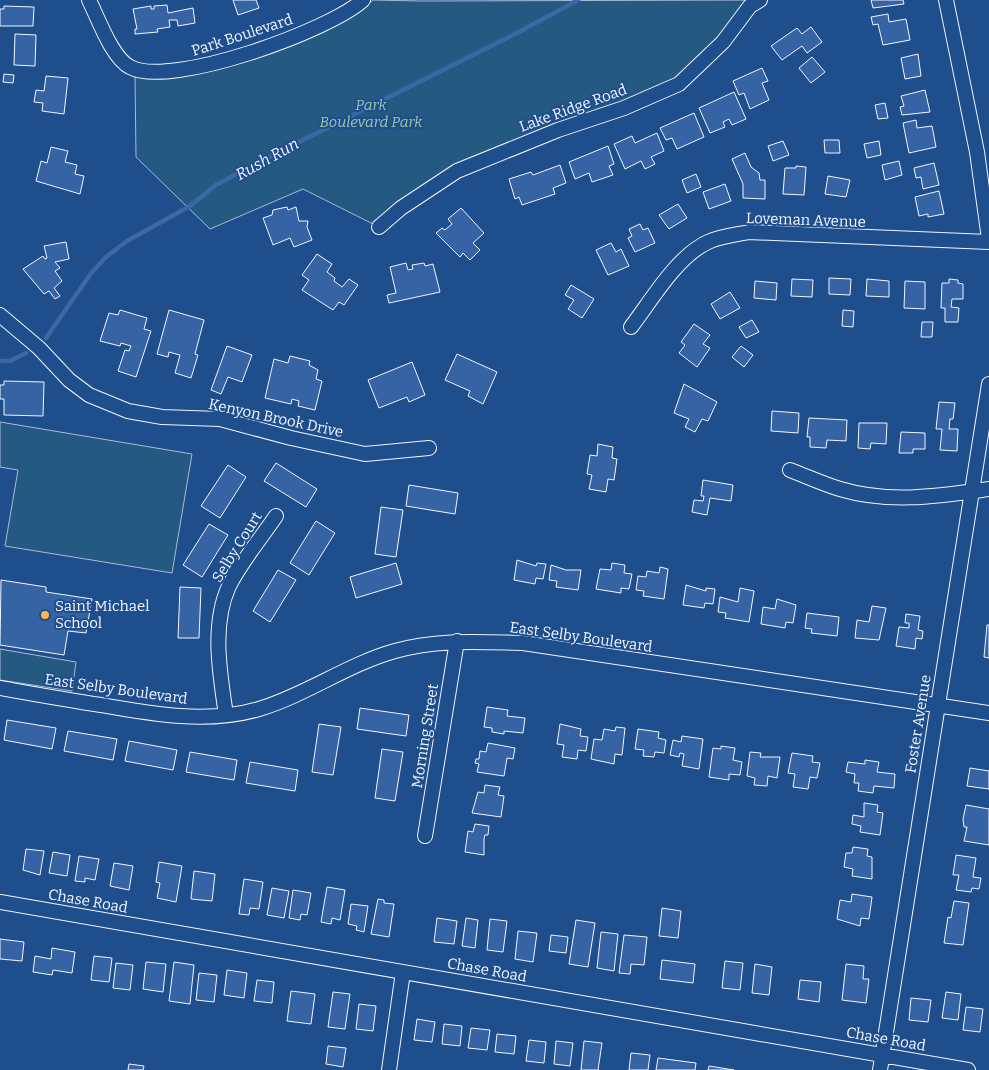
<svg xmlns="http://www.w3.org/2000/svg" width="989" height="1070" font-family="Bitter,serif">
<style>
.green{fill:#245a82;stroke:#a8bbd7}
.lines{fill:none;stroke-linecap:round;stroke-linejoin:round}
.stream{stroke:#3b69a3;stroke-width:4.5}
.building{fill:#3563a3;stroke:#f2f6ff}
.minor-casing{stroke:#f2f6ff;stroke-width:16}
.minor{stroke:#1f4e8c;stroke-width:14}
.poi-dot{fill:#ffb74d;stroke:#1f4e8c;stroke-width:2}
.labels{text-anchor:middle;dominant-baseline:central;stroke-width:4;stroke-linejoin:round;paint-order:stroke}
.street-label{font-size:15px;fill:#f2f6ff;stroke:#1f4e8c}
.park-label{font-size:15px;font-style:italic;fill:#97c8a6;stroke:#1f4e8c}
.poi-label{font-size:15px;fill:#f2f6ff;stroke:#1f4e8c;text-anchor:start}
.water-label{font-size:16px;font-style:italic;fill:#f2f6ff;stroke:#1f4e8c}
</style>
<rect width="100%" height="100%" fill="#1f4e8c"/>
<path class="green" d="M373 0 422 1 760 0 679 84 497 154 379 227 303 189 210 229 136 157 135 77 161 79 185 76 324 31 355 14Z
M0 422 192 454 172 573 5 546 18 470 0 467Z
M0 649 76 662 72 691 0 680Z"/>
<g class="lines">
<path class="stream" d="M46 338 92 272 106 257 127 241 190 206 216 185 259 162 517 33 578 0
M0 361H10L26 353"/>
</g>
<path class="building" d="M233 0H256L259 8 238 15Z
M871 0H903L904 4 873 8Z
M167 5 168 13 193 8 195 23 178 26 177 20H169L170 27 157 29 158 32 135 34V29H137L133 9 151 6V9H154V6Z
M4 6 34 7 33 26H0V9H4Z
M888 14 889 22 906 19 910 40 883 45 878 24 873 25 871 17Z
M811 27 822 42 807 53 802 46 782 60 771 46 797 28 802 34Z
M15 34 36 35 35 66 14 65Z
M918 54 921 76 905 79 901 58Z
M812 57 825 72 811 83 799 68Z
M762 68 768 81 762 83 769 100 750 109 744 93 739 95 733 81Z
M4 74 14 75 13 83 3 82Z
M46 76 68 78 64 114 42 111 43 103 34 102 36 90 44 91Z
M925 90 930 112 902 115 900 107 904 106 901 96Z
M734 92 746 119 732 125 729 119 723 122 725 127 710 133 699 108Z
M885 103 888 118 878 119 875 105Z
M694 113 704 137 677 149 672 138 666 140 660 128Z
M916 120 917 128 932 126 936 147 909 153 903 123Z
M657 133 664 151 651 157 655 164 645 169 641 161 625 169 614 144 632 136 635 143Z
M824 140H839L840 153H825Z
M783 141 789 155 773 161 768 146Z
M879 141 881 155 867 158 864 144Z
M608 146 614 164 609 166 613 175 592 182 589 173 575 179 569 162Z
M51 147 68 151 65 162 77 165 75 174 84 176 80 194 36 181 41 161 47 163Z
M745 153 751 167 759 173 760 180H765V199L743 198V184L732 159Z
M899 161 902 175 885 180 882 165Z
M934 163 939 185 923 189 921 177 916 178 914 168Z
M560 165 566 183 553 188 555 194 522 205 519 197 515 199 509 179 531 172 533 175Z
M796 166 806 167 804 195 783 194 785 168H796Z
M696 174 701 187 687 193 682 180Z
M828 176 850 180 846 197 825 194Z
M725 184 731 201 709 209 703 192Z
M939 191 944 214 928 217V214L919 216 915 197Z
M678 204 687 218 669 229 659 215Z
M287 207 288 210 296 207 299 221H308L307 227 312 240 294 247 290 238 273 245 263 218 272 215 273 210Z
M461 208 484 233 473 243 480 250 470 260 463 253 460 257 436 233 442 228 445 230 452 224 448 219Z
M640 224 643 230 648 228 655 243 635 252 628 238 632 236 629 229Z
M66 242 69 259 55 262 60 268 55 271 62 281 54 288 60 296 55 299 49 291 44 294 23 269 43 256 45 259 47 258 44 246Z
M611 243 616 252 621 249 629 266 608 275 596 250Z
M317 254 332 264 327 272 335 278 334 281 342 287 349 279 358 285 344 305 339 302 333 310 302 290 309 280 302 275Z
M406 263 408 270 413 269 412 265 424 263 425 266 433 264 440 292 389 303 387 295 396 293 390 267Z
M829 278 851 279 850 295 829 294Z
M792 279 813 280 812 297 791 296Z
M867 279 889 281V297L866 296Z
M949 279 958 280V283L963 284V299H952L951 307 959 308 958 322H945V308H941L942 283H949Z
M755 281 777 283 776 300 754 298Z
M905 281 925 282V309L904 308Z
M571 285 594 299 582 318 568 309 574 300 565 295Z
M730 292 740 308 720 319 711 304Z
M120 310 147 318 144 329 151 331 136 377 118 371 125 350 129 351 131 346 121 343 120 346 100 341 109 313 118 315Z
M169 310 204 320 195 354 198 355 191 378 175 373 180 355 169 352 168 357 157 354Z
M843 310 854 311 853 327 842 326Z
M752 320 759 332 746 338 739 327Z
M922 322H933L932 337H921Z
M694 324 710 335 703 344 710 348 697 367 679 353 685 345 681 342Z
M227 346 252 355 242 382 228 377 221 394 211 390Z
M741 346 753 355 744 367 732 357Z
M457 354 497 372 483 404 468 396 470 391 445 380Z
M290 356 310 361 309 365 318 370 316 379 322 381 315 410 298 406 299 401 292 399 291 404 265 398 274 359 288 363Z
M412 362 425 395 409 402 407 397 379 408 368 380Z
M4 381 44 382 43 416 4 415V399H0V385H4Z
M684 384 717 402 708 421 702 419 695 432 685 427 689 419 674 413Z
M939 402 955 403 953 419H950L949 429H958L957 451 940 450 942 429H936Z
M772 411 799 413 798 433 771 431Z
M809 418 847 420 846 441 827 440 826 448 810 447V437H807Z
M859 423H887L886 444 871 443 870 449 858 448Z
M901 432 925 433V449H913V453H899Z
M598 444 613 447 612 458 617 459 614 480 608 479 606 492 589 489 592 475 587 474 590 455 597 456Z
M276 463 317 489 306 507 264 481Z
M228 465 246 477 220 518 201 506Z
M703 480 733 485 731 501 710 498 707 515 692 512 694 500 703 501 704 496H701Z
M409 485 458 493 455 514 406 506Z
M381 507 403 510 396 557 375 554Z
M316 521 335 533 309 575 290 563Z
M209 524 228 535 202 577 183 565Z
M517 560 536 566 537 563 546 564 543 579 536 578 535 584 514 580Z
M396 563 402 584 356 598 350 577Z
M612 563 625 565 624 573 632 574 629 589 621 588V593L596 589 600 569 611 570Z
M551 565 566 570H581L578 590 556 587 557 581 549 580Z
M660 567 668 569 664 599 643 596 644 591 636 590 638 576 646 577 647 571 659 573Z
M278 570 296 580 270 622 253 611Z
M1 580 46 587V592L92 599 86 633 68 631 64 655 0 645Z
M686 585 706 591V588L715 589 713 604 705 603 704 608 683 605Z
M180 587 201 588 199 638H178Z
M740 588 754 591 749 622 725 618 726 613 718 612 720 597 738 602Z
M777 599 796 605 793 623 786 622 785 628 761 624 763 607 775 609Z
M872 606 886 608 879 640 855 638 857 620 869 622Z
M807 613 839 617 837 636 811 633 812 629 805 628Z
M906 614 920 616 918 630 923 631 922 639 916 638 915 649 896 646 899 627 909 628V623H905Z
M987 625H989V658L984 657Z
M487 707 508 710 507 716 525 718 523 733 504 731V734L492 732V728L484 727Z
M360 708 409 715 406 736 357 729Z
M7 720 56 728 52 749 4 740Z
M319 724 341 727 333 775 312 772Z
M560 724 581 729 580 736 588 737 586 751 578 750 577 759 562 757 564 745 557 744Z
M616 727 625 728 622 755 615 754 614 764 591 759 594 739 602 740 604 729 615 731Z
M638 729 659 732 658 738 666 740 664 753 655 752 654 757 643 756 644 750 635 749Z
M68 731 117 739 113 760 64 751Z
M682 736 703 739 699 769 682 766 684 754 680 753 679 757 670 755 673 740 681 742Z
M129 741 177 750 173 770 125 761Z
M488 743 515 748 513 759 507 758 504 776 477 772 479 764 475 763 476 759H479L480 751 486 752Z
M721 746 735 748 733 760 742 762 740 775 729 774V780L709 777 713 748 721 749Z
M382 749 403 752 395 801 375 798Z
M190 752 237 760 234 780 186 772Z
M750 752 761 753 760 757H780L777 778 768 776 767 786 754 785 755 778 747 776Z
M792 753 813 756 812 762 820 763 817 778 810 777 808 789 793 787 795 774 788 773Z
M865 760 879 762 877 772 895 774 894 788 874 786 873 793 858 791 859 783H854L855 774 846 772 848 762 865 764Z
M250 762 298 770 295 791 246 783Z
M970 768 989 771V789L967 786Z
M485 785 500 787 498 795 504 796 501 817 472 813 478 792 484 793Z
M864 803 878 805 877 812 883 813 880 835 860 832 861 826 852 824 853 815 864 817Z
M966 805 989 809V845L964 841 967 827H964L963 819Z
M475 824 489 826 488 835H485L484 839V855L465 852 468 831 473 832Z
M853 847 868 849 867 856 872 857V879L852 876 853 869 844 867 846 853H852Z
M26 849 44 851 40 875 23 870Z
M53 852 70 855 67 876 49 873Z
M956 855 976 858 973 877 981 878 979 889 972 888 971 892 956 890 959 875H953Z
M79 856 99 859 95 880 85 878V882L75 881Z
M159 862 182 866 176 902 157 898 160 883 156 882Z
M114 863 133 866 129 890 110 886Z
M194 871 215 874 212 901 191 899Z
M244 879 263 882 259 909 250 908 249 915 239 914Z
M327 887 345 890 340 920 332 918 331 924 321 922Z
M272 888 289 891 284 918 267 915Z
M293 890 311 893 307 915 301 914 300 920 289 918Z
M852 894 872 897 869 919 861 918 860 926 837 919 840 900 851 902Z
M378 899 384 900V903L394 904 389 937 371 934Z
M954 901 969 903 963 945 944 943 948 917 951 918Z
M351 904 368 906 364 932 356 930 357 926 348 924Z
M662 908 681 911 678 938 659 936Z
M437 918 457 921 454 944 434 942Z
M466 918 478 920 475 948 462 946Z
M490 919 507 921 503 952 487 950Z
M576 920 595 923 588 967 569 964Z
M518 931 537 933 533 962 515 959Z
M601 932 618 934 614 971 597 968Z
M551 935 568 937 566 953 549 951Z
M624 935 647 937 644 965 631 964 630 974 619 973Z
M0 939 24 942 22 961 0 959Z
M52 948 75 952 72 973 53 970 52 975 33 972 35 956 51 959Z
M94 956 112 958 109 982 91 980Z
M662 960 695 964 693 983 660 979Z
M725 961 743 963 740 990 722 988Z
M146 962 166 964 163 992 143 989Z
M174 962 194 965 190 1004 169 1001Z
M116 963 133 965 130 990 113 988Z
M755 964 772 967 769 995 752 993Z
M846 964 864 966 863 979H869L866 1003 842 1000Z
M227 970 247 973 244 998 224 995Z
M199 973 217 975 214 1002 196 1000Z
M257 980 274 982 272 1003 254 1001Z
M800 980 821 982 819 1002 798 999Z
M291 991 315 994 311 1024 287 1021Z
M333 992 350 994 345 1029 328 1027Z
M946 992 961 994 958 1020 942 1018Z
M911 998 931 1000 928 1022 909 1020Z
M359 1004 376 1006 373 1031 356 1029Z
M966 1007 983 1009 980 1032 963 1030Z
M417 1019 435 1022 432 1042 414 1040Z
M444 1024 462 1026 460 1046 442 1044Z
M471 1028 490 1030 487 1050 468 1048Z
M497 1034 516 1036 514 1054 495 1052Z
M529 1040 546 1042 544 1063 526 1061Z
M556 1041 573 1043 570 1066 554 1064Z
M584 1041 602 1043 598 1070H581Z
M328 1046 346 1048 343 1067 326 1064Z
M631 1053 650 1055 648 1070H629Z
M658 1058 696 1063 695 1070H656Z
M129 1064 144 1066 143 1070H128Z
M709 1066 734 1070H708Z"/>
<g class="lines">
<g class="minor-casing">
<path id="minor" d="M89 0C98 18 112 58 130 67 170 89 331 30 363 0
M946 0 977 152 989 239
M379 227 401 208 457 171 558 130 624 108 679 84 723 42 750 6 760 0
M0 315 39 348 69 380 89 395 128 411 162 417 220 419 291 438 365 454 429 448
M631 327C651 301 677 256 708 242 721 236 735 235 749 232L989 242
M790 470C806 476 823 484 840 489 890 504 939 496 989 489
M0 688C34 694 67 700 101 705 152 714 208 724 259 709 306 695 348 664 395 651 437 639 479 642 523 643L989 713
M226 715C220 674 211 625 229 586 241 562 261 538 276 516
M425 836 457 641
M0 902 968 1070
M389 1070 403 972
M880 1070 989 384"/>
</g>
<use href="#minor" class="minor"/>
</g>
<circle class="poi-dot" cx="45" cy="615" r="5"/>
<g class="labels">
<g class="street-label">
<text transform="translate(242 35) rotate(-18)">Park Boulevard</text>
<text transform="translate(573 108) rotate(-20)">Lake Ridge Road</text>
<text transform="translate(806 220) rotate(2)">Loveman Avenue</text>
<text transform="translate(276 418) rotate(12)">Kenyon Brook Drive</text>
<text transform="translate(237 547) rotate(-58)">Selby Court</text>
<text transform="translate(581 637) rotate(8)">East Selby Boulevard</text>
<text transform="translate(116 689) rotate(8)">East Selby Boulevard</text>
<text transform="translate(918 724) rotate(-81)">Foster Avenue</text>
<text transform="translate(425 736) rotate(-81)">Morning Street</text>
<text transform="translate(88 901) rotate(10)">Chase Road</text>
<text transform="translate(487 970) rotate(10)">Chase Road</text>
<text transform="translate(886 1039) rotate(10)">Chase Road</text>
</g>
<g class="park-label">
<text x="371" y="105">Park<tspan x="371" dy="17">Boulevard Park</tspan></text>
</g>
<g class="poi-label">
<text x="55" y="606">Saint Michael<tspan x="55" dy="17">School</tspan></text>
</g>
<g class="water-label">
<text transform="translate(267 159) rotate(-29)">Rush Run</text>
</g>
</g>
</svg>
